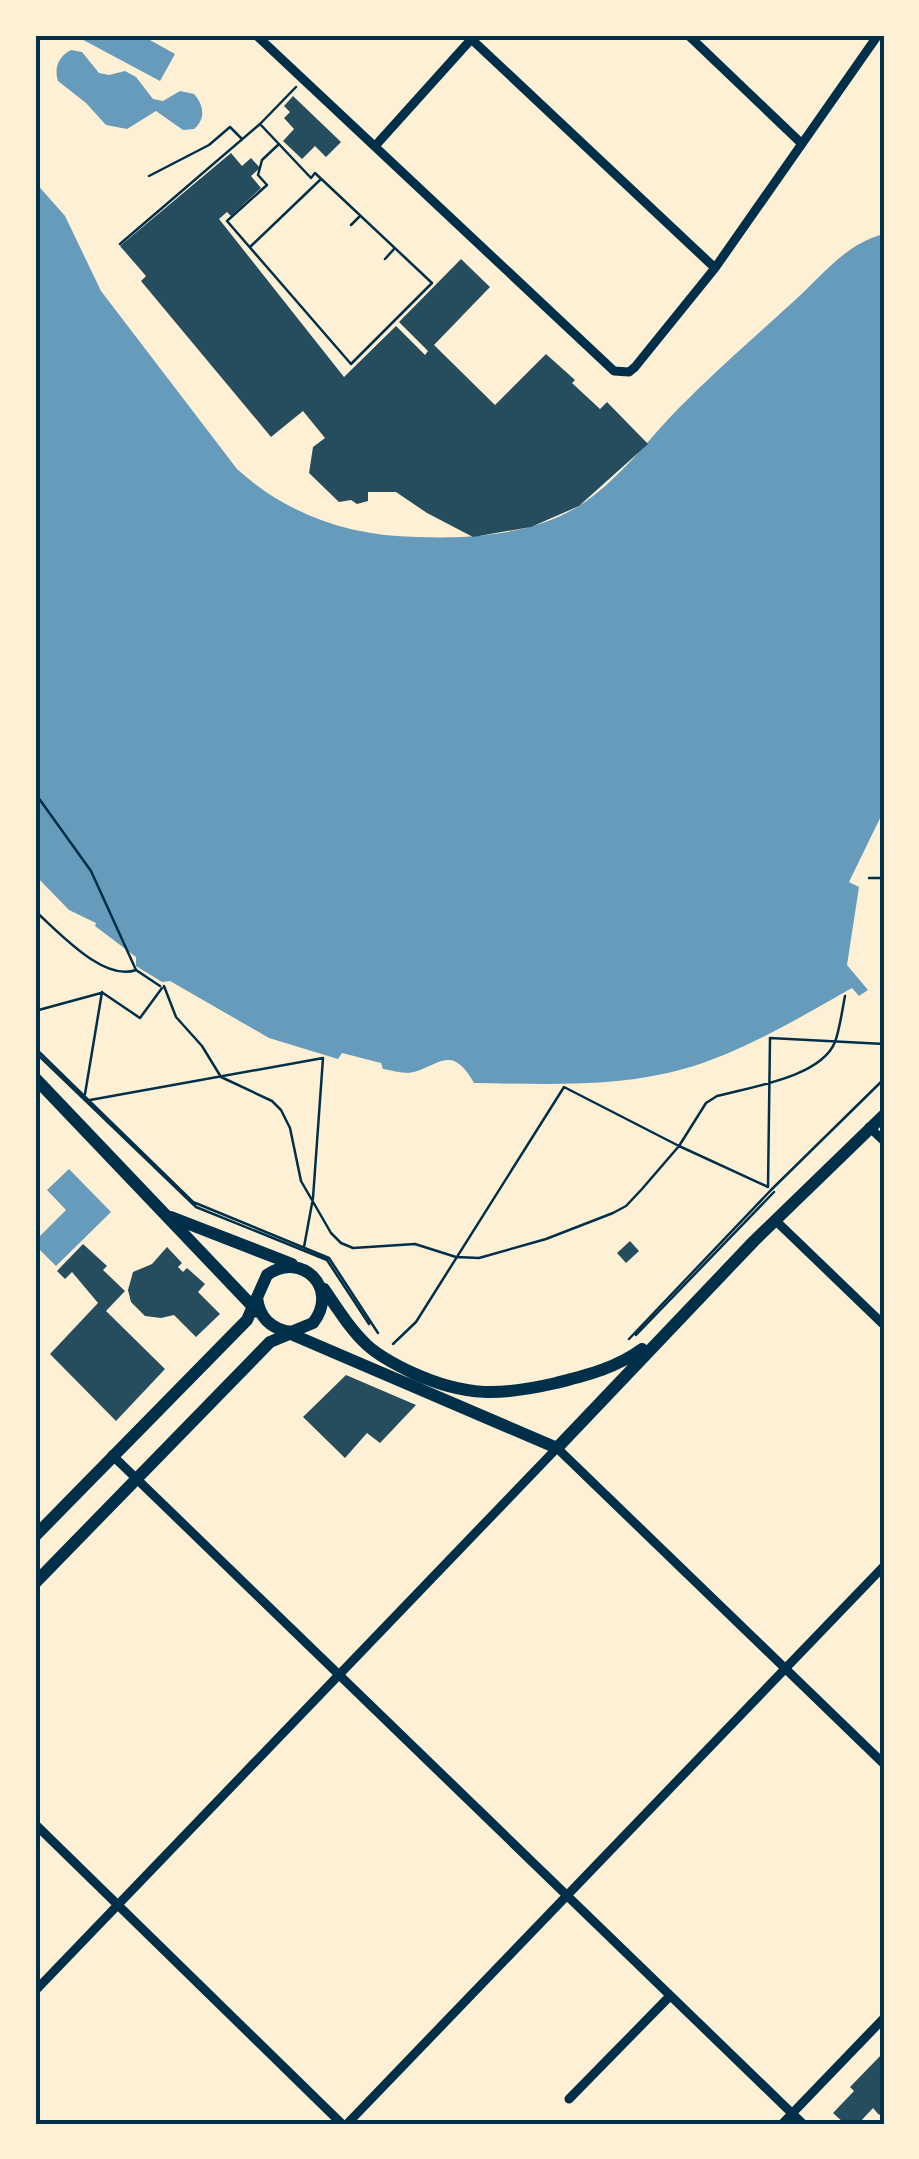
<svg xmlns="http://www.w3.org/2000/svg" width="919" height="2159" font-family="'Golos Text',sans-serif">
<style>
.water{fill:#669bbc}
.building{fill:#264d5e}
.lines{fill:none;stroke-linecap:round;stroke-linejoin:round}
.path{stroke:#003049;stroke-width:2.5}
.minor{stroke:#003049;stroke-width:9}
.secondary{stroke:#003049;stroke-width:12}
.neatline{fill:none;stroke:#003049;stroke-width:4}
</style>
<rect width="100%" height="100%" fill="#fdf0d5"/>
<path class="water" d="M74 35H141L175 54 160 81Z
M71 50 82 52 99 73 109 75 125 71 136 77 153 99 163 101 180 91 194 94C204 105 206 119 194 129L183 130 156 111 127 129 106 125 86 103 58 81C54 68 58 57 71 50Z
M35 182 65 216 101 291 237 469C288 515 349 536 417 537 471 539 532 535 579 506 618 481 646 442 677 410 714 372 755 337 794 301 823 275 845 244 884 234V790L881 793 884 810 849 882 859 887 847 965 868 990 859 996 852 988C799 1018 746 1050 687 1068 619 1088 545 1084 474 1083 450 1040 436 1070 408 1073 401 1073 390 1070 383 1069L381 1063 342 1053 338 1059 269 1038 170 981 162 982 136 966V957L95 926 96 923 69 910 35 875Z
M69 1169 111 1212 56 1266 35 1245V1241L66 1210 47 1190Z"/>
<path class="building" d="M293 96 341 142 326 157 315 146 302 159 283 141 294 129 284 118 290 112 284 106Z
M231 153 242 166 251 158 260 168 251 176 261 188 231 216 227 212 219 219 344 377 396 326 425 355 428 351 399 322 461 259 490 287 434 345 495 405 546 354 575 380 572 383 600 409 607 402 648 444 579 506 531 527 473 537 427 513 396 492H368V501L357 504 351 500 339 502 309 473 313 447 325 438 303 411 271 437 141 281 146 276 120 246Z
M630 1241 639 1251 626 1263 617 1253Z
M83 1244 107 1266 103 1270 125 1291 106 1311 165 1369 116 1421 50 1354 98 1303 72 1272 65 1279 57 1271Z
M167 1247 182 1263 178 1267 183 1272 187 1268 205 1284 198 1292 220 1314 196 1337 174 1315 161 1318 145 1316 131 1302 128 1290 133 1272 152 1264Z
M346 1375 416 1405 380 1443 367 1433 345 1458 303 1417Z
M884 2052V2110L879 2115 873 2108 858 2124H845L833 2113 854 2091 850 2087Z"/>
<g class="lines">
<path class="path" d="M260 124 311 178 315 173 432 283 351 364 227 221 267 185 258 175 262 160 279 144
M149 176 209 145 230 127 241 138
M351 225 359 217
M120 244 260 124 296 87
M250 247 320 180
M385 259 394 249
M35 793 91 871 136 970 160 986
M869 878H884
M35 911C58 931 103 982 136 970
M164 986 176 1017 202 1046 221 1077 272 1101 281 1110 290 1128 301 1181 331 1233 341 1243 353 1248 415 1244 456 1257 479 1258 546 1239 613 1213 626 1206 642 1189 679 1146 706 1103 717 1096C751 1087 821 1077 835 1042 840 1028 842 1011 845 996
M103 993 140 1018 162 988
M35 1011 101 993
M35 1048 193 1202 329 1258 378 1333
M35 1052 196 1207 327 1260 369 1324
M85 1094 102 992
M90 1100 323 1058 313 1198 304 1247
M636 1335 774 1192
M629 1339 771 1190 884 1079
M393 1344 416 1322 564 1087 679 1146 768 1187 770 1038 884 1044"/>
<path class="minor" d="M256 35 614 371 629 372 635 367 715 268 878 35
M467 35 715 268
M688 35 801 143
M376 145 475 35
M869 1127 884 1141
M775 1220 884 1325
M112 1455 803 2124
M35 1824 342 2124
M35 1991 557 1448 884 1764
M569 2099 670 1996
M347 2124 884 1566
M782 2124 884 2018"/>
<path class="secondary" d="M35 1078 258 1312
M171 1217 292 1264
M324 1289C337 1308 350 1329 367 1345 380 1357 396 1365 413 1373 466 1397 500 1396 556 1383 587 1375 616 1368 642 1349
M284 1331 557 1448 754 1241 884 1115
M35 1536 247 1320 267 1275C302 1250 340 1289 313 1323L291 1332C271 1329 259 1318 257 1297
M35 1583 270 1342 294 1332"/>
</g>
<rect width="919" height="2159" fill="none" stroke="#fdf0d5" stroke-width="75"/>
<rect x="38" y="38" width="844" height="2084" class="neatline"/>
</svg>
